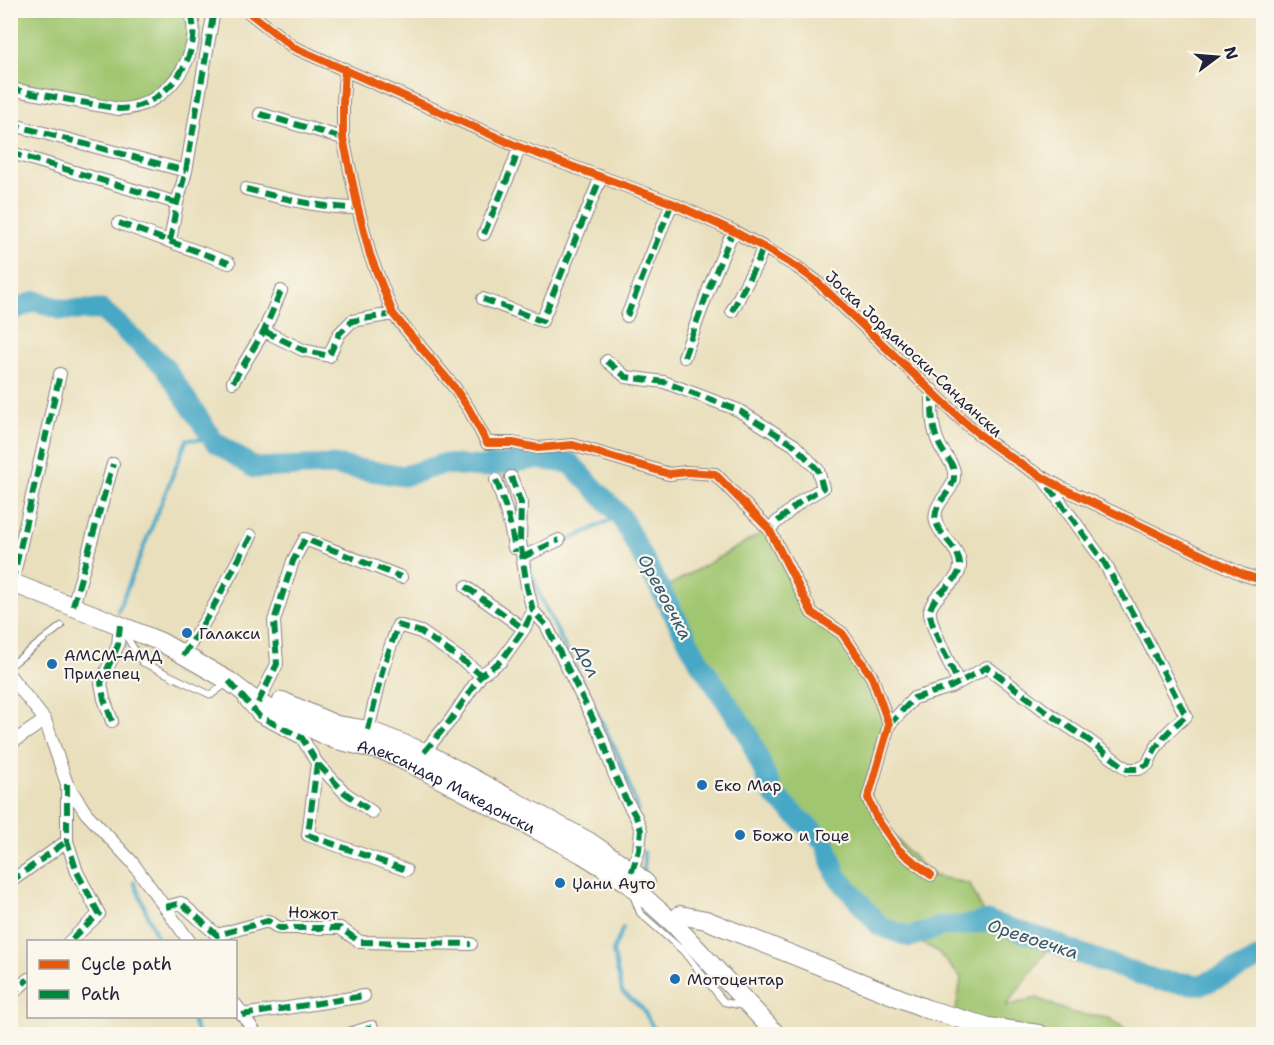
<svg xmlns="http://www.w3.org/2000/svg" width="1274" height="1045" font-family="'Shantell Sans',sans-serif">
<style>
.green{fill:#a0c670;stroke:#617456;stroke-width:1.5}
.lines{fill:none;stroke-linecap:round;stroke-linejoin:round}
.stream{stroke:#47a8c6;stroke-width:4}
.river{stroke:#47a8c6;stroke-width:21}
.lane-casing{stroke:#86807c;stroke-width:8}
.street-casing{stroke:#86807c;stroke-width:14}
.secondary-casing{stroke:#86807c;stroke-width:20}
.lane{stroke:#fff;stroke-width:6}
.street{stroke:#fff;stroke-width:12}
.secondary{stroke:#fff;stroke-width:18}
.quiet{stroke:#00873e;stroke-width:6;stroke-dasharray:12 6;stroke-linecap:butt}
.cycleway-casing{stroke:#fbf7ec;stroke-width:11}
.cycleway{stroke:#e8590c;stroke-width:8}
.poi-dot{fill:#1f6fb2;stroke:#fbf7ec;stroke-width:2}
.labels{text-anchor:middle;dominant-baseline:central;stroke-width:4.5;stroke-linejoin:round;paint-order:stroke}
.street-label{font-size:16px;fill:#22223b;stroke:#fbf7ec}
.poi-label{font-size:16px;fill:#22223b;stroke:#fbf7ec;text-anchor:start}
.water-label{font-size:18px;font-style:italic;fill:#315873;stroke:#fbf7ec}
</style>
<rect width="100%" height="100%" fill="#fbf7ec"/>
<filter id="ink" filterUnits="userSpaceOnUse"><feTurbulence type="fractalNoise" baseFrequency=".0167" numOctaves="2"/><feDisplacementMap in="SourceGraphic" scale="12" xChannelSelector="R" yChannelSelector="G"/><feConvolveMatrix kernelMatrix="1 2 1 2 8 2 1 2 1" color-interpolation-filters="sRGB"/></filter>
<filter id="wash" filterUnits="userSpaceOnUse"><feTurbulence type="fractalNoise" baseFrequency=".008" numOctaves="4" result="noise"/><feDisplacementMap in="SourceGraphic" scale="24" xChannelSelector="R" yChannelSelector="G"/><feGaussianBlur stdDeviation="1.35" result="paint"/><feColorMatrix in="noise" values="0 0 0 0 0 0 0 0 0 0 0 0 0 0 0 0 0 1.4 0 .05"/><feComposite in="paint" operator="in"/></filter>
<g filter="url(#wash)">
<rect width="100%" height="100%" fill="#e9dfbc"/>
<path class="green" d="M10 11H190L195 32 175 80 130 109 11 89Z
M769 529 812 613 842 633 872 677 889 725 868 798 877 819 931 875 970 884 987 921 1053 942 1006 1006 1037 998 1072 1013 1109 1018 1134 1034H1039L955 1017 961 978 937 951 910 937 880 926 837 876 825 842 774 795 747 732 699 661 661 590Z"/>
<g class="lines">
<path class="stream" d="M560 545 620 515
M529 565 539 594 619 757 638 810
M118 611 187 439 214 441
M644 852V872
M134 882 159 942
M623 928 613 951 622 992 642 1008 657 1034
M191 1016 198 1034"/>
<path class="river" d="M10 311 36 301 63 310H102L164 366 214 441 254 468 332 465 404 476 443 464 484 467 535 459 570 463 620 515 699 661 747 732 774 795 825 842 837 876 880 926 910 937 941 926H960L987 921 1053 942 1070 950 1156 980 1201 985 1247 965 1264 955"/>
</g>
</g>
<g filter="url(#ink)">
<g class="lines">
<g class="lane-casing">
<path id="lane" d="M123 631 142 662 211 695 228 682
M10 666 61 626
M633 895 640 913 683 951 724 1002 743 1006"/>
</g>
<g class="street-casing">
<path id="street" d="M246 10 293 47 519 147 672 203 733 231 763 247 797 267 816 281 963 421C993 447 1027 469 1062 488L1242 574 1264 581
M345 69 343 103V138L358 208 370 255 393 314 454 387 469 409 487 443H513L538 448 573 445 669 474 687 472 715 474 769 529 812 613 842 633 872 677 889 725 868 798 877 819 899 850 931 875
M10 89 119 109C165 109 206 55 190 10
M260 114 343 138
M10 124 186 171
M10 154H15L177 203
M246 189C283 198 320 208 358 208
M119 223 229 263
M484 234 514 163 519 147
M170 241 177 203 186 171 214 10
M483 299 542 321 601 177
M732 311 758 261 763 247
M627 316 672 203
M264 331 303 350 329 356 339 334 352 321 393 314
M684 357 711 283 733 231
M607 361 626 377 664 382 738 410 794 445 818 470 823 488 801 501 769 529
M233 382 264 331 281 291
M932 390C932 411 931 430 941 448 946 457 953 463 954 472 957 492 931 501 936 522 940 537 960 548 960 565 961 582 934 592 930 610 928 623 952 668 958 682
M511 477 521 503 520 541 527 587 533 611 546 625 602 737 613 771 624 796 636 817 641 830 639 850 630 877
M496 480C504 502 511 524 514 548
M523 557 559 540
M12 583 60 374
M466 587 524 629
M73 606 113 464
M183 656 211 611 251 536
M10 676 45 720 67 784 86 813 132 862 190 942
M245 700 259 716 302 738 317 763 345 793 372 812
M258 703 277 664 274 621 293 561 305 539 401 577
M112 721 104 699 101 683 118 645 120 625
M889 725 914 698 951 687 987 667 1048 713 1087 739 1127 769H1139L1148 764C1155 744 1169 730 1186 716L1145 636 1104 562 1045 481
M368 730 383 668 398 625 421 632 466 663 481 675
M10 744 45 720
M424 752 450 721 481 675 501 661 524 629 533 611
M317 763 308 835 406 870
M67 784V841L77 872 99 914 69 942
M10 882 67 841
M166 907 181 903 217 935 268 921 279 928H340L360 942 471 944
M10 996 28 979
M236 1005 256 1034
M242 1015 364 996
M349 1034 372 1027"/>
</g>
<g class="secondary-casing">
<g id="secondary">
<path id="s1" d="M10 582 102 618 161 642 229 681 258 703 333 739 386 752 425 771 582 854 628 883 673 923 776 1034"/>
<path d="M282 701 336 725 368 730 424 752 588 841 632 871 646 883"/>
<path d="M680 915 706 920 927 1009 989 1027 1039 1034"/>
</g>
</g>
<use href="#lane" class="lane"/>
<use href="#street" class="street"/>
<use href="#secondary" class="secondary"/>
<path class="quiet" d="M10 89 119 109C165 109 206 55 190 10
M260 114 343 138
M10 124 186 171
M10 154H15L177 203
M246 189C283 198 320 208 358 208
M119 223 229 263
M484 234 514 163 519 147
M170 241 177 203 186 171 214 10
M483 299 542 321 601 177
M732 311 758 261 763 247
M627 316 672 203
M264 331 303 350 329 356 339 334 352 321 393 314
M684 357 711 283 733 231
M607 361 626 377 664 382 738 410 794 445 818 470 823 488 801 501 769 529
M233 382 264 331 281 291
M932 390C932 411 931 430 941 448 946 457 953 463 954 472 957 492 931 501 936 522 940 537 960 548 960 565 961 582 934 592 930 610 928 623 952 668 958 682
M511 477 521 503 520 541 527 587 533 611 546 625 602 737 613 771 624 796 636 817 641 830 639 850 628 883
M496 480C505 504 512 526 515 552
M523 557 559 540
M12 583 60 374
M466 587 524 629
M73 606 113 464
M183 656 211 611 251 536
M229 681 259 716 302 738 317 763 345 793 372 812
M258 703 277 664 274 621 293 561 305 539 401 577
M112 721 104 699 101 683 118 645 120 625
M889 725 914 698 951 687 987 667 1048 713 1087 739 1127 769H1139L1148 764C1155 744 1169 730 1186 716L1145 636 1104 562 1046 483
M368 730 383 668 398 625 421 632 466 663 481 675
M424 752 450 721 481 675 501 661 524 629 533 611
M317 763 308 835 406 870
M67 784V841L77 872 99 914 69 942
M10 882 67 841
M166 907 181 903 217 935 268 921 279 928H340L360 942 471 944
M10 996 28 979
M242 1015 364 996
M349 1034 372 1027"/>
<g class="cycleway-casing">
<path id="cycleway" d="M246 10 293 47 519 147 672 203 733 231 763 247 797 267 816 281 963 421C993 447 1027 469 1062 488L1242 574 1264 581
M345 69 343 103V138L358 208 370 255 393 314 454 387 469 409 487 443H513L538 448 573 445 669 474 687 472 715 474 769 529 812 613 842 633 872 677 889 725 868 798 877 819 899 850 931 875"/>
</g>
<use href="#cycleway" class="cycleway"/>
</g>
</g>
<g class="poi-dot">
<circle cx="187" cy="633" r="6"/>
<circle cx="52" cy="664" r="6"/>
<circle cx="702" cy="785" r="6"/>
<circle cx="740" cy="835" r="6"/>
<circle cx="560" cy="883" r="6"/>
<circle cx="675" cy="979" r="6"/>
</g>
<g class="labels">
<g class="street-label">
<text transform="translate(914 354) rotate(43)">Јоска Јорданоски-Сандански</text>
<text stroke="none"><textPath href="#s1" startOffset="484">Александар Македонски</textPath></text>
<text transform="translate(313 913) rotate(3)">Ножот</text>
</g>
<g class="poi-label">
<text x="199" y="633">Галакси</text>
<text x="64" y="655">АМСМ-АМД<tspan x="64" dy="18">Прилепец</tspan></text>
<text x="714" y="785">Еко Мар</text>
<text x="752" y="835">Божо и Гоце</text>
<text x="572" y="883">Џани Ауто</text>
<text x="687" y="979">Мотоцентар</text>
</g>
<g class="water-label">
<text transform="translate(665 597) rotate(62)">Оревоечка</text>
<text transform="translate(587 661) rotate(64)">Дол</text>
<text transform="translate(1033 939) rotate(18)">Оревоечка</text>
</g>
</g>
<rect width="1274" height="1045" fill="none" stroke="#fbf7ec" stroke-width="36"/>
<rect x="27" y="940" width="210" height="78" fill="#fbf7ec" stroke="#a4a2a5" stroke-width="1.5"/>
<rect x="39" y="960" width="30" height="9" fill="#e8590c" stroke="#a4a2a5" stroke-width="1.5"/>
<text x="81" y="970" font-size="18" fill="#22223b">Cycle path</text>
<rect x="39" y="990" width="30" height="9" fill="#00873e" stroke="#a4a2a5" stroke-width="1.5"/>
<text x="81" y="1000" font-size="18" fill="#22223b">Path</text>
<g transform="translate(1217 57) rotate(74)" stroke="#fbf7ec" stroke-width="4.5" paint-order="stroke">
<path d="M0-4.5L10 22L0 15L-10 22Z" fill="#22223b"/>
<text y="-9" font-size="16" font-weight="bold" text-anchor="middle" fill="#22223b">N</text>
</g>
</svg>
